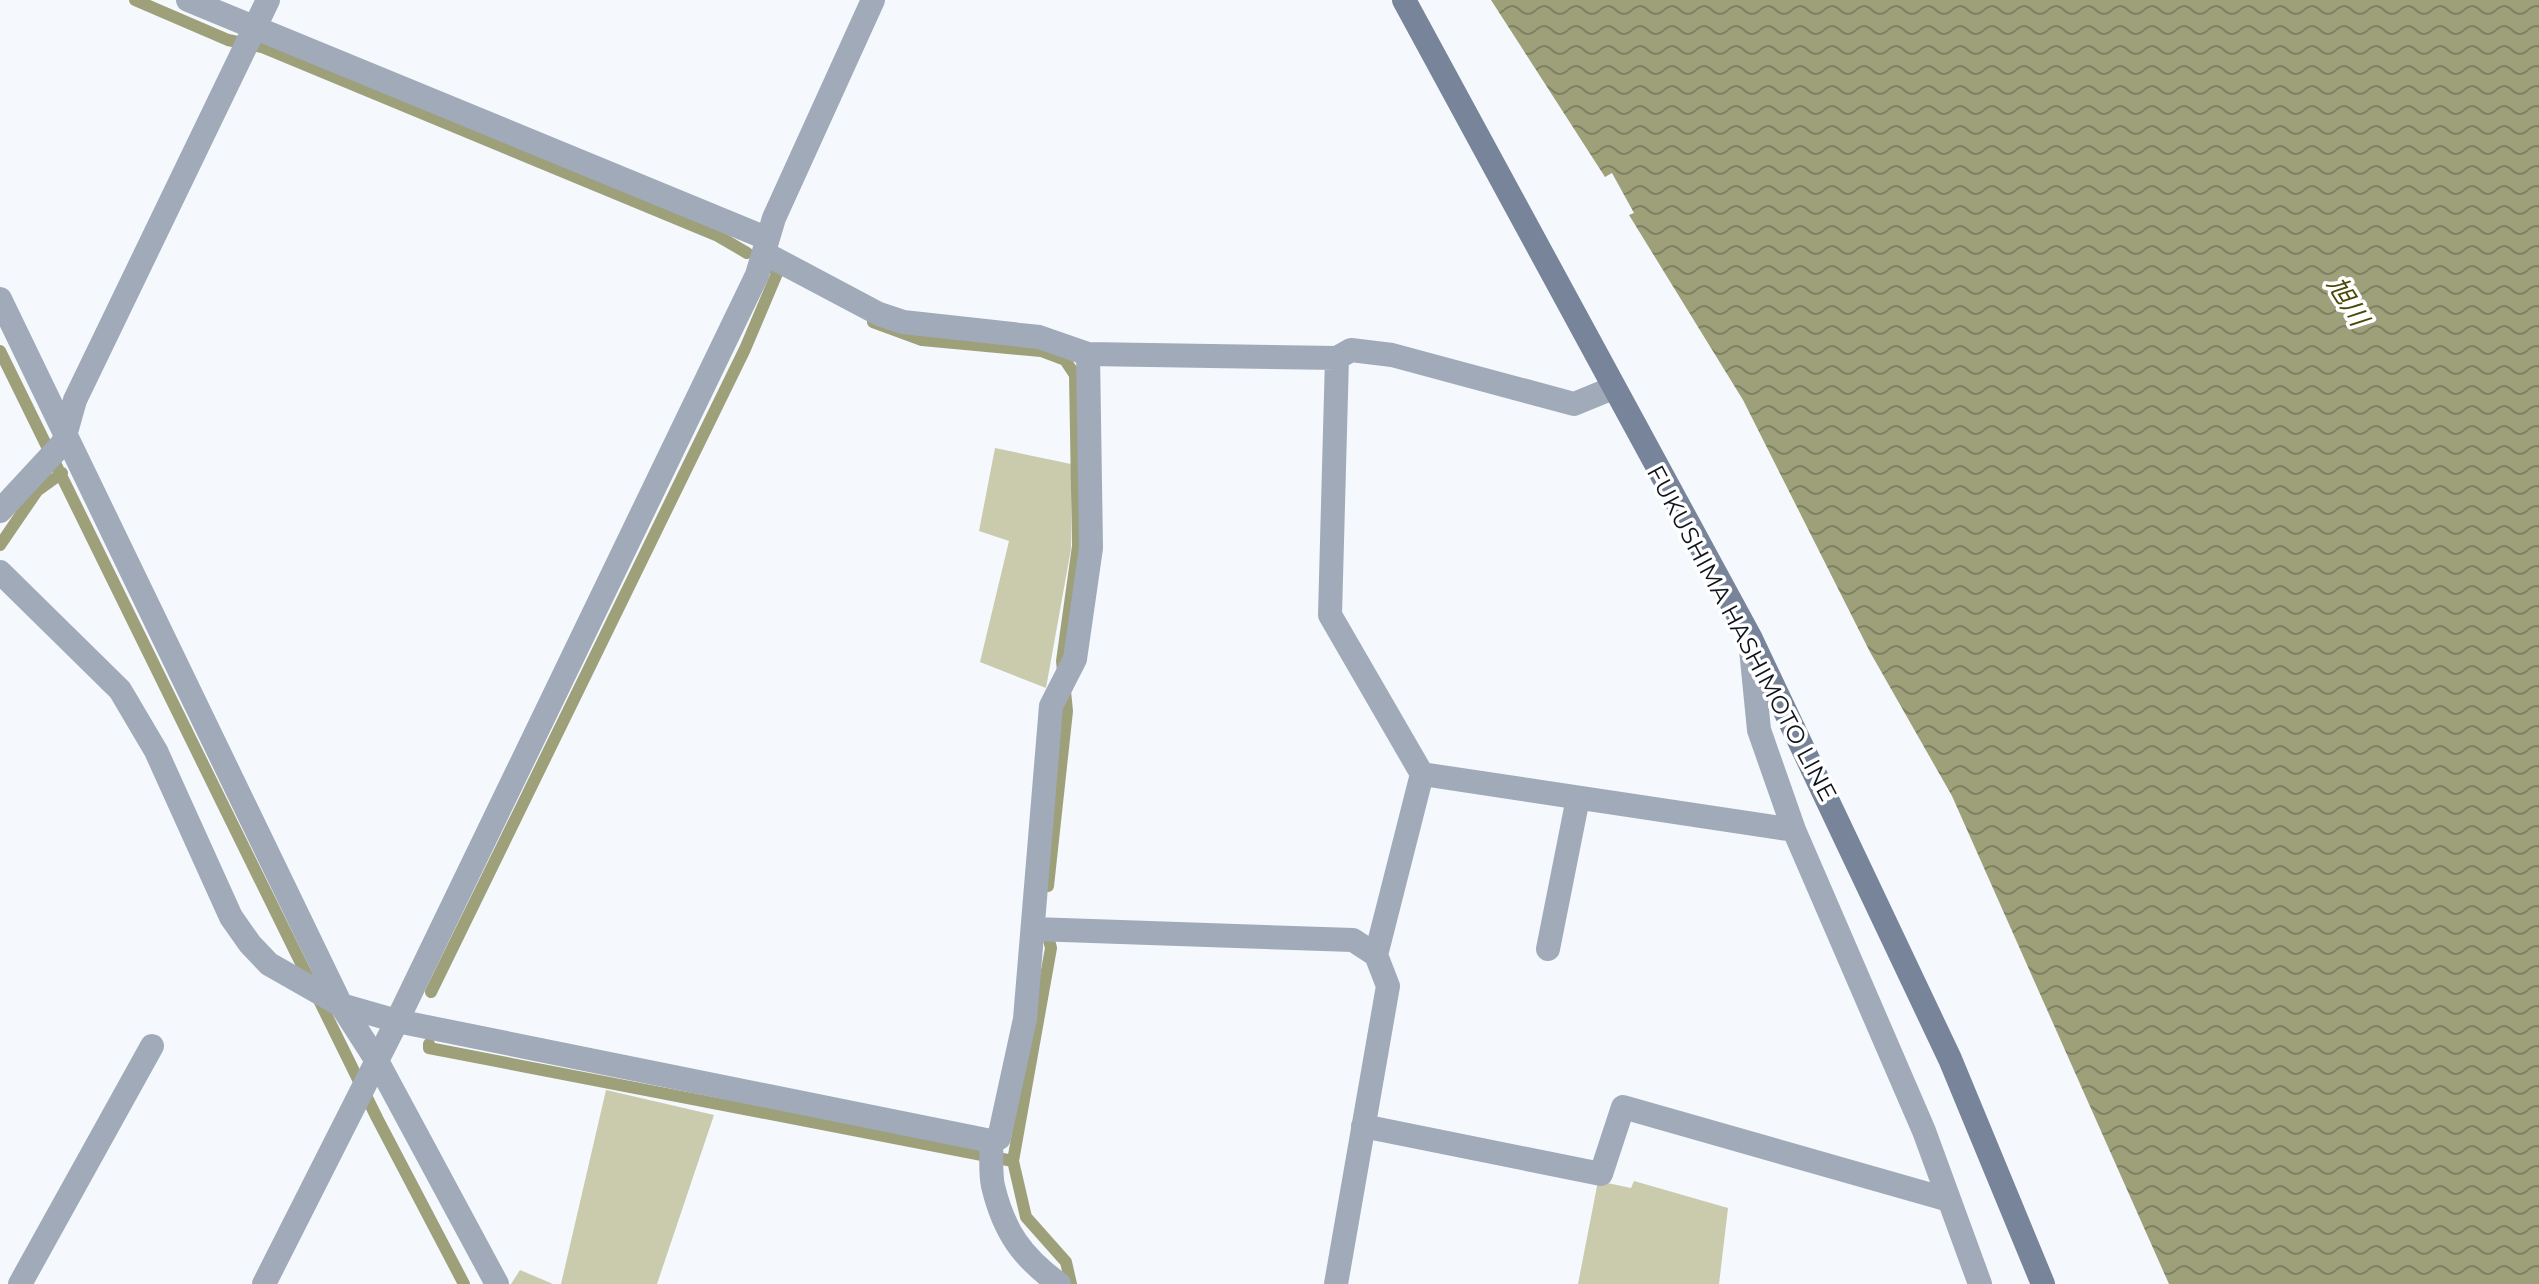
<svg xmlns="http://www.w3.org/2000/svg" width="2539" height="1284" font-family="Montserrat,'Noto Sans JP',sans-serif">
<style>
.green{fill:#cacbad}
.water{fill:url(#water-waves)}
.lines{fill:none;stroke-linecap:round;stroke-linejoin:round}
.stream{stroke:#9ea07a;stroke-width:12}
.street{stroke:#a0aab8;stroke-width:24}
.secondary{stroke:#778499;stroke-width:24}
.labels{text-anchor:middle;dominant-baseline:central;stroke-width:7;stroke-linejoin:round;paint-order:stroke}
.street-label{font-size:24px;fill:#0f131b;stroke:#fff}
.water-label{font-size:26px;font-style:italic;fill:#4a4b08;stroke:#fff}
</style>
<defs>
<pattern id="water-waves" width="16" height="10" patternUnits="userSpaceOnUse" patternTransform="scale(2)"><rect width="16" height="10" fill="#9ea07a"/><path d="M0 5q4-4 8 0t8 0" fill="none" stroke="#7f8163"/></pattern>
</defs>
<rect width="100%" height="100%" fill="#f5f8fd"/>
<path class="green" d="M995 448 1071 464V549L1046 688 980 662 1009 541 979 531Z
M606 1090 714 1115 657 1284H561Z
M1598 1181 1631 1188 1634 1181 1728 1208 1719 1284H1578Z
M520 1270 553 1284H511Z"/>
<path class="water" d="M1491 0H2539V1284H2169L1952 796 1870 652 1743 400 1629 215 1634 213 1612 173 1605 177Z"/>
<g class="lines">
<path class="stream" d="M135 0 228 40 262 47 718 236 747 253
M873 322 922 340 1041 351 1065 360 1075 375 1078 546 1062 661 1067 711 1048 886
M0 351 377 1118 464 1284
M0 545 37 491 62 473
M431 992 745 349 778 271 773 268
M429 1044V1048L1013 1161 1026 1217 1066 1262 1071 1284
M1013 1161 1051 948 1046 928"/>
<path class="street" d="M188 0 766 238
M764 253 879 314 903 322 1039 337 1088 354 1337 358 1351 350 1392 355 1574 404 1613 388
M0 299 341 1005 377 1061 497 1284
M1337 358 1330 615 1422 774 1376 955
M0 511 63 443 75 400 268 0
M0 572 120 690 156 751 231 917 250 944 269 964 341 1005 397 1021 991 1141
M1750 639 1759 730 1794 830 1924 1131 1980 1284
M1422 774 1794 830
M1034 929 1353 940 1376 955 1388 986 1336 1284
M1548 949 1578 798
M1363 1126 1601 1174 1623 1107 1949 1200
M20 1284 152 1046
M264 1284 397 1021 757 275 774 218 873 0
M1059 1284C1022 1257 1004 1232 993 1186 990 1172 992 1156 991 1141L999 1138 1025 1019 1051 706 1075 659 1091 548 1088 354"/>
<path class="secondary" d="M1404 0 1750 637 1950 1059 2043 1284"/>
</g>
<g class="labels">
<g class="street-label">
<text transform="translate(1742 633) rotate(62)">FUKUSHIMA HASHIMOTO LINE</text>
</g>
<g class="water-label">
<text transform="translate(2348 301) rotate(58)">旭川</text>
</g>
</g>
</svg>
